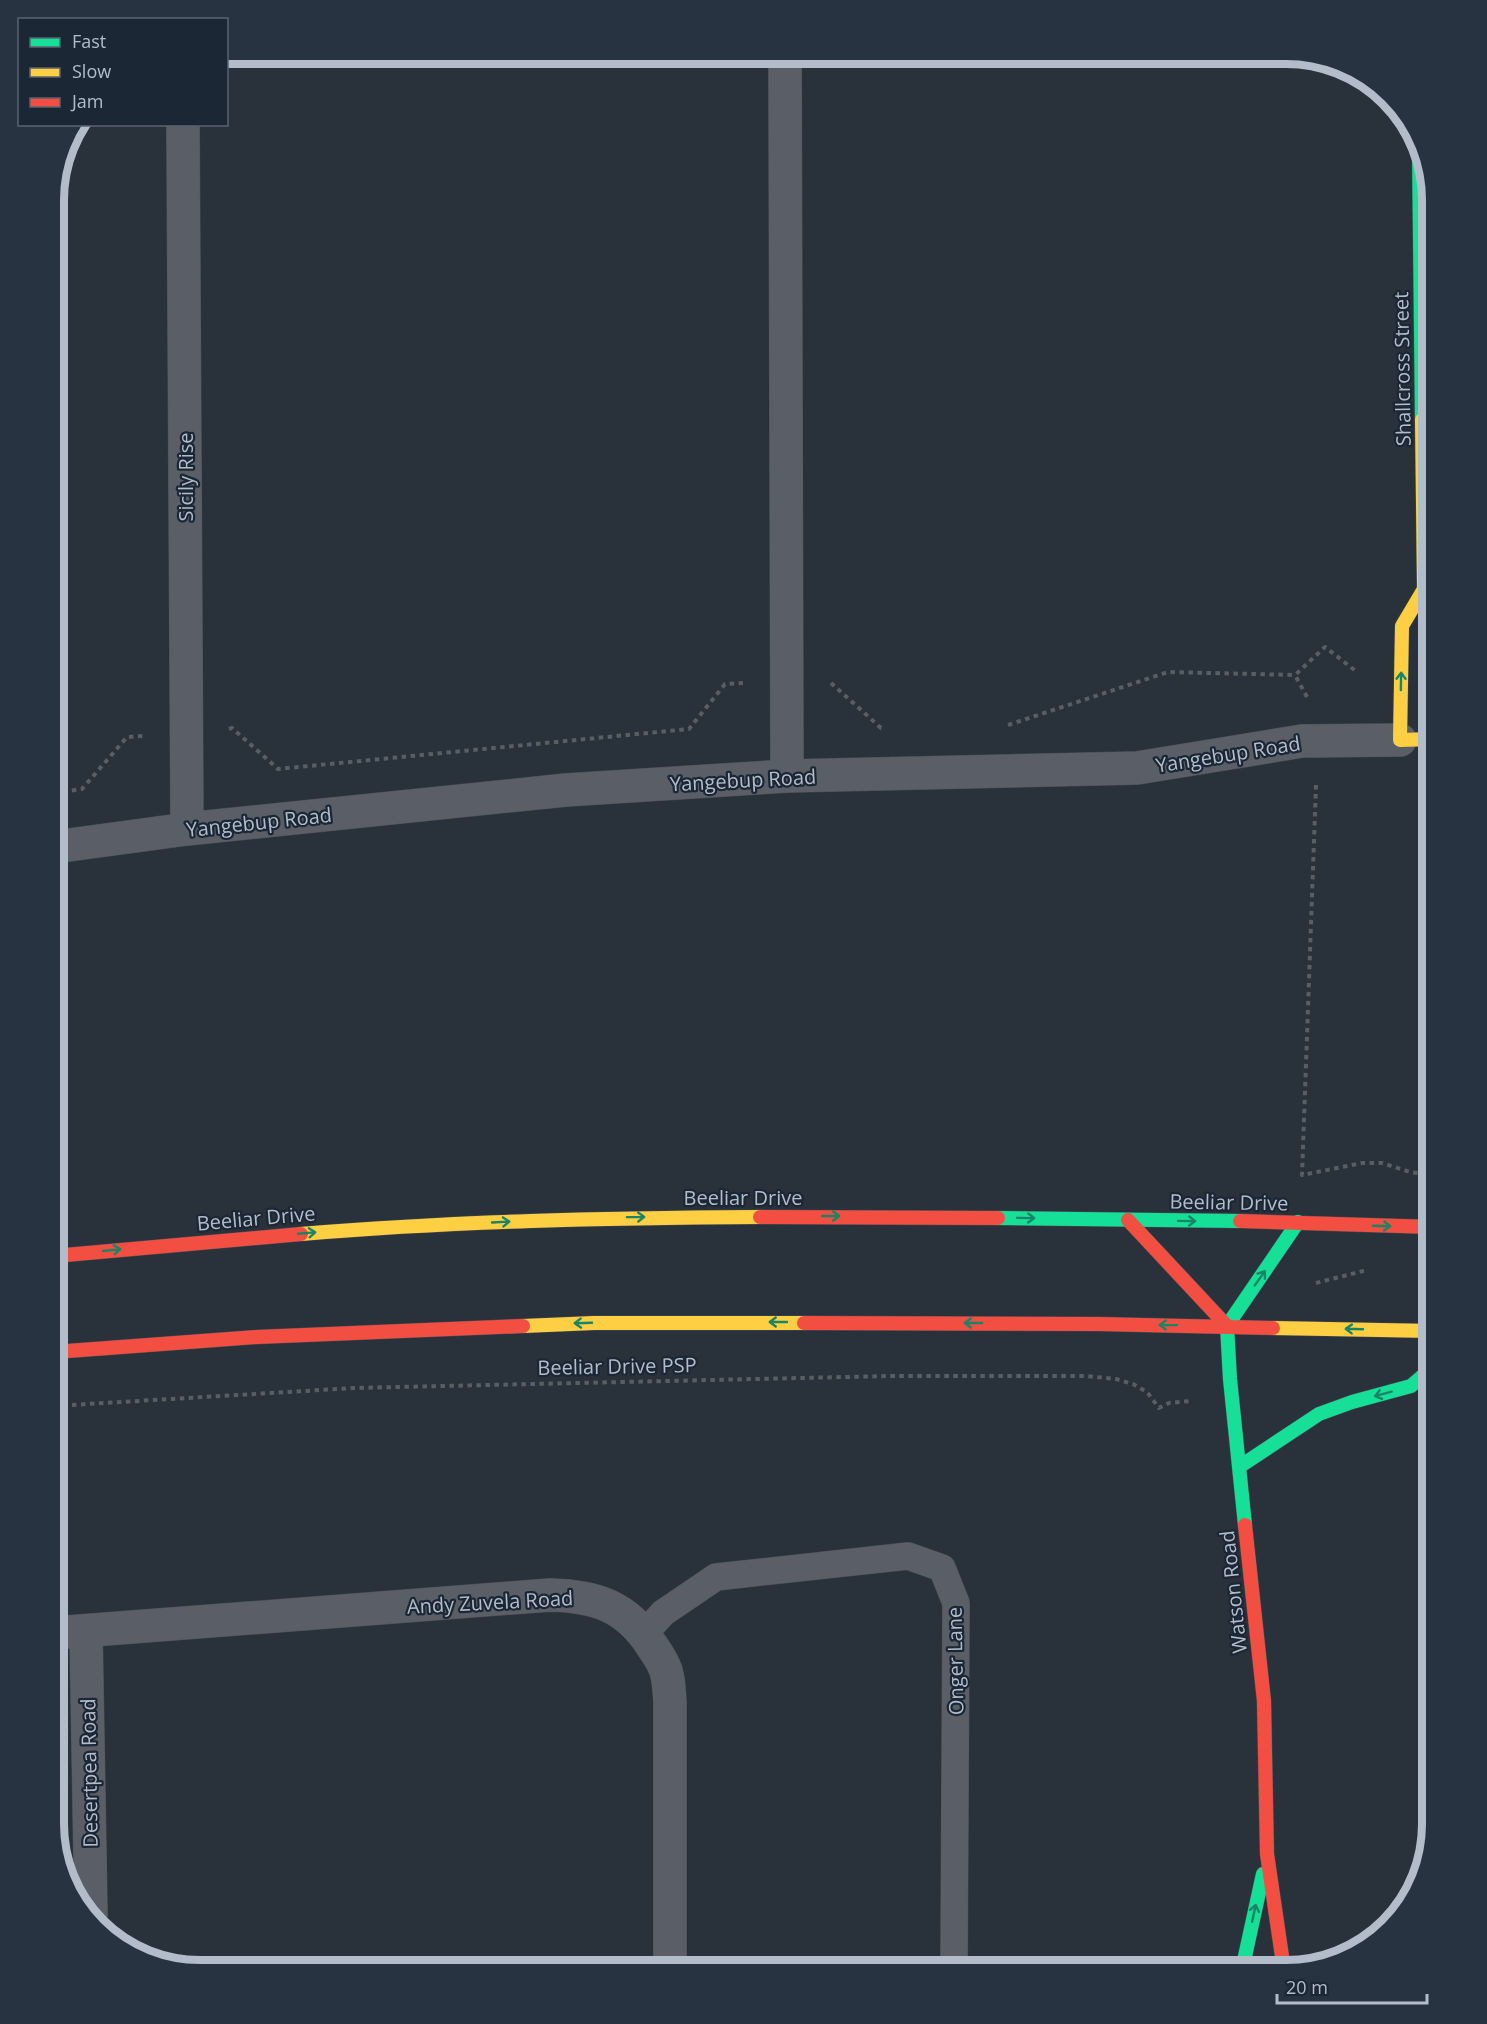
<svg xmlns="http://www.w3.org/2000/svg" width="1487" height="2024" font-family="'Open Sans',sans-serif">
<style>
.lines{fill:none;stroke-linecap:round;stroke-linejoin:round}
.lane-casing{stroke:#484d54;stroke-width:28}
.street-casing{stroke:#484d54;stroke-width:34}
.fast-casing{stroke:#484d54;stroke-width:15}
.slow-casing{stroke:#484d54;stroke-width:15}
.jam-casing{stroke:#484d54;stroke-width:15}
.path{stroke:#575e64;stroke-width:4;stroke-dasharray:4.5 4.5;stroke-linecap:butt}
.lane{stroke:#5a5f67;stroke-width:27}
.street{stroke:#5a5f67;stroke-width:33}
.fast{stroke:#16e098;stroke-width:14}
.slow{stroke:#ffcf43;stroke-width:14}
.jam{stroke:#f24e42;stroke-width:14}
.oneway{stroke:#198466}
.labels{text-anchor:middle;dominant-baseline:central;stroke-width:4.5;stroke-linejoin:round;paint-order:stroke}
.street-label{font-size:20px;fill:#b3bdca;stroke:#1c2735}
.rim{fill:none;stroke:#b3bdca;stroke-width:8}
</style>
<rect width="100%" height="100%" fill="#29313a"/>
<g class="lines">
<g class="lane-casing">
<path id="lane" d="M644 1634 663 1613 716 1577 908 1556 942 1568 956 1603 954 1970"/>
</g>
<g class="street-casing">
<path id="street" d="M785 54 787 776
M183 124 187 829
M54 847 187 829 566 790 787 776 1137 768 1302 741 1400 740
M86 1631 91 1915
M54 1633 550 1595C595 1596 627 1606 652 1646 656 1652 661 1659 664 1666 669 1676 669 1691 670 1702V1970"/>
</g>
<g class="fast-casing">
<path id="fast" d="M1419 148 1422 420
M998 1218 1240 1221
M1239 1467 1319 1414 1352 1402 1411 1386 1433 1367
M1245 1525 1230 1379 1227 1326 1298 1222
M1242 1970 1263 1874"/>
</g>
<g class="slow-casing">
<path id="slow" d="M1422 420 1424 589 1433 607
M1424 589 1402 626 1400 740 1433 739
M301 1234C454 1221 607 1218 760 1217
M523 1326 594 1323H804
M1273 1328 1433 1331"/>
</g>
<g class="jam-casing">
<path id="jam" d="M760 1217 998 1218
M1128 1220 1227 1326
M1240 1221 1433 1227
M54 1256 301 1234
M804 1323 1099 1324 1273 1328
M54 1352 257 1337 523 1326
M1245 1525 1264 1701 1267 1854 1284 1970"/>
</g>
<path class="path" d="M831 683 881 728H884
M1307 697 1295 675 1325 647 1357 672
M1008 725 1168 672 1295 675
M229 729 232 728 278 769 689 729 725 684 743 683
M1316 785 1302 1175 1362 1163H1382L1410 1172 1433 1175
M54 793 82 789 127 737 144 736
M1316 1283 1367 1270
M54 1406 354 1388 890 1376H1086L1116 1379 1133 1384 1147 1392 1159 1408 1169 1403 1190 1401"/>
<use href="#lane" class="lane"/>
<use href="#street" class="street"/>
<use href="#fast" class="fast"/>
<use href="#slow" class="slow"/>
<use href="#jam" class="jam"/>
</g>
<defs><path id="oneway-shaft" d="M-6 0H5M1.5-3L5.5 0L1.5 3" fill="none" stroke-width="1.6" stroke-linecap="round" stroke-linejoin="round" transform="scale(1.5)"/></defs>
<g class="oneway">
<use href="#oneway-shaft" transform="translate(1401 681) rotate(-89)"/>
<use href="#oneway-shaft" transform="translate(831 1216)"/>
<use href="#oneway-shaft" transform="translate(636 1217) rotate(-1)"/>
<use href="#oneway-shaft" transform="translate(1026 1218) rotate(1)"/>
<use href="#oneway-shaft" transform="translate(1187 1221) rotate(1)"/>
<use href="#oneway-shaft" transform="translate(501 1222) rotate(-3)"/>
<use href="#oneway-shaft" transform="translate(1382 1226) rotate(2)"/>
<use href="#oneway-shaft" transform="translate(307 1233) rotate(-5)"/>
<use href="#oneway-shaft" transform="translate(112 1250) rotate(-6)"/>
<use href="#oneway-shaft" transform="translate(1260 1278) rotate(-55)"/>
<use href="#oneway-shaft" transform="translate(778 1322) rotate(180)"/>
<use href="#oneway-shaft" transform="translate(583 1323) rotate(178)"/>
<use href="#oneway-shaft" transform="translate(973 1323) rotate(-180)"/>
<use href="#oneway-shaft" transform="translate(1168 1325) rotate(-179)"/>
<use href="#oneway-shaft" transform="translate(1354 1329) rotate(-178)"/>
<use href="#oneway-shaft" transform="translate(1383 1394) rotate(165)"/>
<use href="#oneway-shaft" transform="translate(1254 1913) rotate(-78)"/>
</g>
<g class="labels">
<g class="street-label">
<text transform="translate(1402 369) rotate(-91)">Shallcross Street</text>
<text transform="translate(185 477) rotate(-90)">Sicily Rise</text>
<text transform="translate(1228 754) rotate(-9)">Yangebup Road</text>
<text transform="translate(743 780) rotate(-3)">Yangebup Road</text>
<text transform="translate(259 822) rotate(-6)">Yangebup Road</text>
<text x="743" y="1197">Beeliar Drive</text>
<text transform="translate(1229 1202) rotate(1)">Beeliar Drive</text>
<text transform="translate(256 1218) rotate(-5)">Beeliar Drive</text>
<text transform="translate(617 1366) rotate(-1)">Beeliar Drive PSP</text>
<text transform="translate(1233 1592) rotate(-96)">Watson Road</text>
<text transform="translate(490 1602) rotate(-3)">Andy Zuvela Road</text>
<text transform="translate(955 1661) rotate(-91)">Onger Lane</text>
<text transform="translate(89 1773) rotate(-91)">Desertpea Road</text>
</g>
</g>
<path d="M0 0H1487V2024H0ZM200 64H1286A136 136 0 0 1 1422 200V1824A136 136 0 0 1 1286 1960H200A136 136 0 0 1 64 1824V200A136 136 0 0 1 200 64Z" fill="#283341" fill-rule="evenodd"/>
<path class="rim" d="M200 64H1286A136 136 0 0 1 1422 200V1824A136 136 0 0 1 1286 1960H200A136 136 0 0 1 64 1824V200A136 136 0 0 1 200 64Z"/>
<rect x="18" y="18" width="210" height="108" fill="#1c2735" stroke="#586371" stroke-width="1.5"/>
<rect x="30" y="38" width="30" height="9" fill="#16e098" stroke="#586371" stroke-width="1.5"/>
<text x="72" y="48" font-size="18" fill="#b3bdca">Fast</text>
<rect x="30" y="68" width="30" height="9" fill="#ffcf43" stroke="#586371" stroke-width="1.5"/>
<text x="72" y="78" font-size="18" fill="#b3bdca">Slow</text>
<rect x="30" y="98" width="30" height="9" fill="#f24e42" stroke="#586371" stroke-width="1.5"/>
<text x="72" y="108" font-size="18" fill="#b3bdca">Jam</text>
<path d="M1277 1994v9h150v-9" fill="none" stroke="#b3bdca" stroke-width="3"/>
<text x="1286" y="1994" font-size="18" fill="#b3bdca" stroke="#1c2735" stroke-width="4.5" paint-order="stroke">20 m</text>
</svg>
